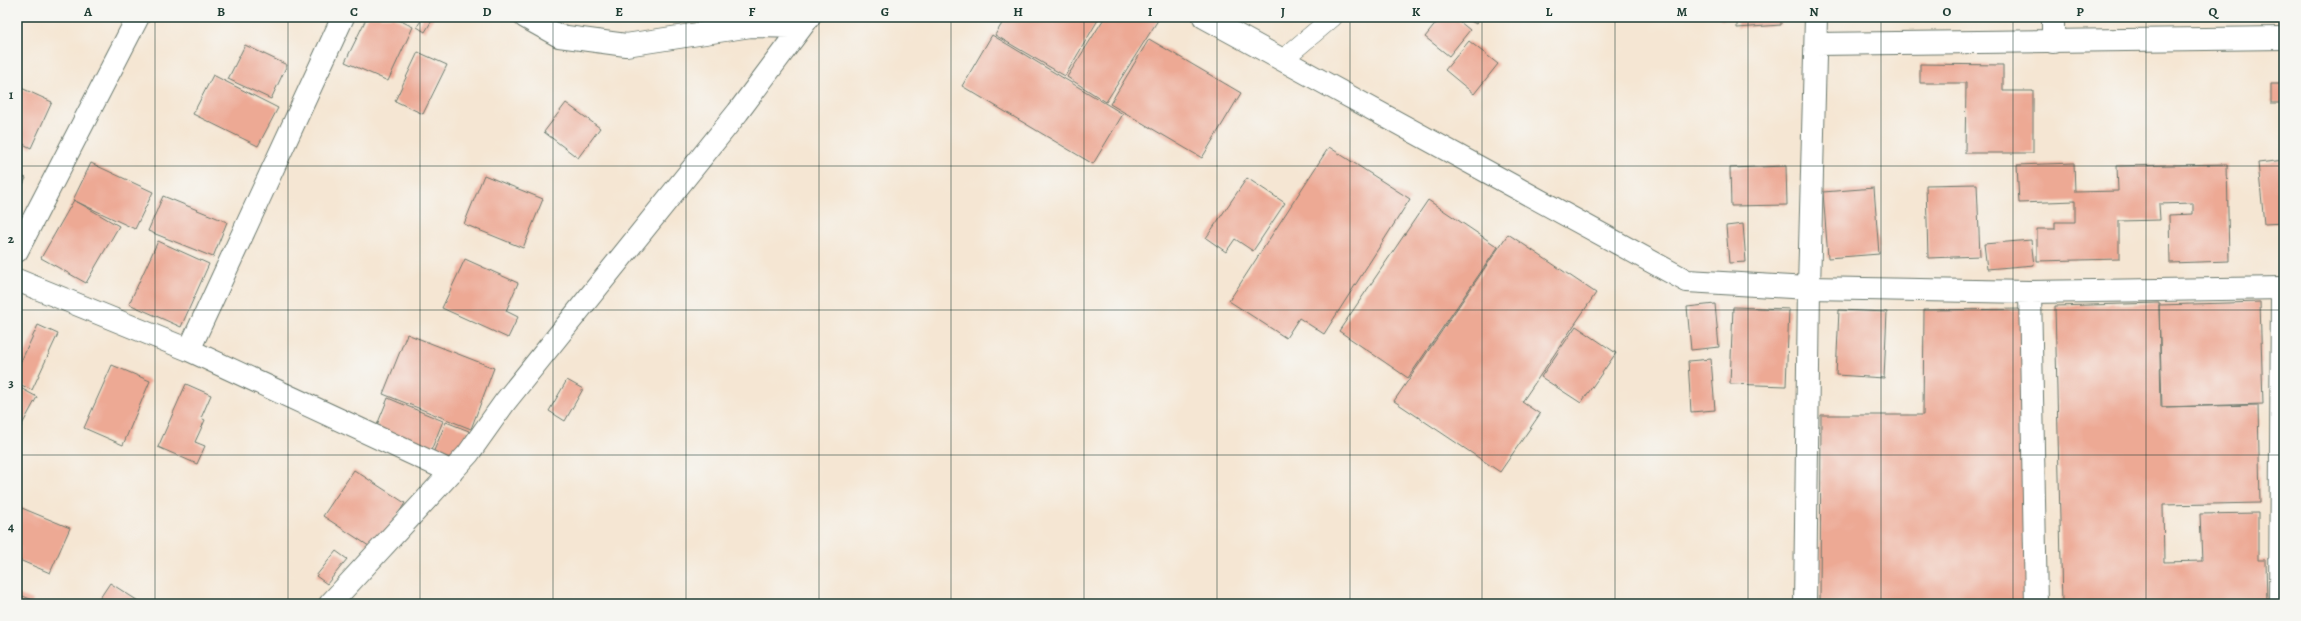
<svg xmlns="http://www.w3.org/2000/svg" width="2301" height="621" font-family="Alegreya,serif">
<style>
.building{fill:#eda994}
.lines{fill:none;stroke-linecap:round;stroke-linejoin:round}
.service-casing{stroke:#6a786c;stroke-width:20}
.minor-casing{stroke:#6a786c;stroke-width:24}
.service{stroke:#fff;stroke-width:19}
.minor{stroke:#fff;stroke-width:22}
.grid{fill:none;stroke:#1f3d34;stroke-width:1;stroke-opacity:0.55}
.neatline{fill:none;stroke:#1f3d34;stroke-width:1.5}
.grid-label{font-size:13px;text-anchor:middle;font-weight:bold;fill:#1f3d34}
</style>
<rect width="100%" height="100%" fill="#f6f6f2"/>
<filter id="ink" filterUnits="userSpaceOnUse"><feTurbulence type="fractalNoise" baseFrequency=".025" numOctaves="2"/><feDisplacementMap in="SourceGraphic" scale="8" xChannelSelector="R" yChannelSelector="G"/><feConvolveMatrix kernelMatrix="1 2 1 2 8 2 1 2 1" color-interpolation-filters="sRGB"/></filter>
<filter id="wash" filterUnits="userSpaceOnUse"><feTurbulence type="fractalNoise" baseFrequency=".012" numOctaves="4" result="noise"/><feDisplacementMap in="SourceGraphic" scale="16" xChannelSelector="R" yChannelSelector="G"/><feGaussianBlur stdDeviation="0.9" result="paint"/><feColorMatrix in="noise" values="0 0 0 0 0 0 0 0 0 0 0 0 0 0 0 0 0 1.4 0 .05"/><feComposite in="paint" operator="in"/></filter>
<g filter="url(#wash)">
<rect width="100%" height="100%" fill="#f5e6d3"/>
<g id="blocks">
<path class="building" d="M367 17H393L413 27 388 81 345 62Z
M423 17H434L425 32 417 27Z
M1006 17H1093L1098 20 1065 76 995 35Z
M1105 17H1160L1106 102 1067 77Z
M1441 17H1454L1470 30 1449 56 1425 37Z
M1464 17H1481L1476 24Z
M1720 17H1781V25L1737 28V19L1720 20Z
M992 35 1123 114 1093 164 962 86Z
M1149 39 1241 93 1202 158 1110 104Z
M1469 41 1498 64 1474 94 1445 70Z
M245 45 287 65 271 99 228 79Z
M418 52 447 65 423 114 395 101Z
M1920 64 2003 65V91H2033V153H1965L1966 83H1920Z
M213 75 278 108 258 146 193 114Z
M2271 84H2284V103H2271Z
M17 86 52 102 31 148 17 141Z
M566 103 600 128 578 158 544 132Z
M1329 147 1410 199 1324 334 1299 318 1286 338 1229 301Z
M2284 160V223L2264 224 2258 163Z
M91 163 153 192 135 229 73 200Z
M2074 163 2075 192 2118 191 2117 166 2227 164 2229 261 2170 263 2169 215 2193 214V203L2159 204 2160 220 2119 221V259L2037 261V229H2055V222H2075V201L2019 203 2017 165Z
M1786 166 1787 205 1731 206 1730 168Z
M17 174 26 178 17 198Z
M484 175 543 199 523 248 464 224Z
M1247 178 1285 203 1253 251 1235 239 1226 252 1206 238Z
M1977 184 1980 256 1928 258 1926 185Z
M1874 188 1879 254 1828 258 1823 192Z
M163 196 227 222 213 257 148 231Z
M74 200 119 226 86 283 41 258Z
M1428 200 1498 247 1408 378 1339 331Z
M1743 224 1746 262 1729 263 1726 226Z
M1508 234 1596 293 1522 402 1540 414 1500 472 1394 401Z
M2031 240 2034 265 1987 269 1984 244Z
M158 241 209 264 181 327 129 304Z
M465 259 518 283 506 311 518 317 508 338 442 308Z
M2260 302 2263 404 2162 407 2159 305Z
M2159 303 2161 407 2258 405 2260 503 2163 505 2164 562 2202 561 2200 514 2258 513V560H2266L2267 604H2062L2055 306Z
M1715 304 1719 347 1691 350 1687 307Z
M1733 307 1789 309 1786 386 1730 384Z
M2030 309 2029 604H1820L1821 415H1923L1924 310Z
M1839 310 1887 312 1884 378 1836 375Z
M38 325 58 334 32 390 17 383V370Z
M1576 326 1616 353 1581 403 1541 377Z
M407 334 494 368 471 429 383 394Z
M1711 359 1715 410 1691 412 1688 361Z
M112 365 150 381 123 445 84 428Z
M567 380 583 389 565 421 549 411Z
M186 384 211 395 201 418 205 420 195 442 205 446 197 464 158 447Z
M17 386 37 397 17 434Z
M388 398 443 421 430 453 375 430Z
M446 422 469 431 455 462 433 453Z
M354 470 405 503 375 550 323 516Z
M17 506 70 528 50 573 17 559Z
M336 551 347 559 327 584 316 576Z
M110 583 143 604H96Z
M17 594 33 600 32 604H17Z"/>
</g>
</g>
<g filter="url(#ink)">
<use href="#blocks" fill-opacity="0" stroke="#6a786c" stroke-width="1"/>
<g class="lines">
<g class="service-casing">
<path id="service" d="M1282 60 1333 17"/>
</g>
<g class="minor-casing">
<path id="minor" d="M525 17 559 36 626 45 751 26 801 27
M1204 17 1687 281 1809 288 2030 292 2284 288
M2053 42V17
M1816 44 2284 38
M17 251 138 17
M17 280 189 350 452 472
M2030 292 2036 604
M189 350 343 17
M330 604 468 454 505 402 738 112 809 17
M1805 604 1809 288 1816 17
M2280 604 2282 288"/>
</g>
<use href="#service" class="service"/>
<use href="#minor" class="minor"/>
</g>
</g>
<path class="grid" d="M155 17V604M288 17V604M420 17V604M553 17V604M686 17V604M819 17V604M951 17V604M1084 17V604M1217 17V604M1350 17V604M1482 17V604M1615 17V604M1748 17V604M1881 17V604M2013 17V604M2146 17V604M17 166H2284M17 310H2284M17 455H2284"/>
<rect width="2301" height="621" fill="none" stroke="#f6f6f2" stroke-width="44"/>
<rect x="22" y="22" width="2257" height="577" class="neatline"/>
<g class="grid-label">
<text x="88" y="16">A</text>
<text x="221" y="16">B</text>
<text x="354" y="16">C</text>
<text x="487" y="16">D</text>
<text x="619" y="16">E</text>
<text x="752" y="16">F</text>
<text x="885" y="16">G</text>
<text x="1018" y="16">H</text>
<text x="1150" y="16">I</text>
<text x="1283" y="16">J</text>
<text x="1416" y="16">K</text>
<text x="1549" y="16">L</text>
<text x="1682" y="16">M</text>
<text x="1814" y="16">N</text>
<text x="1947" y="16">O</text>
<text x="2080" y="16">P</text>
<text x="2213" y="16">Q</text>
<text x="11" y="99">1</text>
<text x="11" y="243">2</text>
<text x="11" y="387">3</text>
<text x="11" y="531">4</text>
</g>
</svg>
